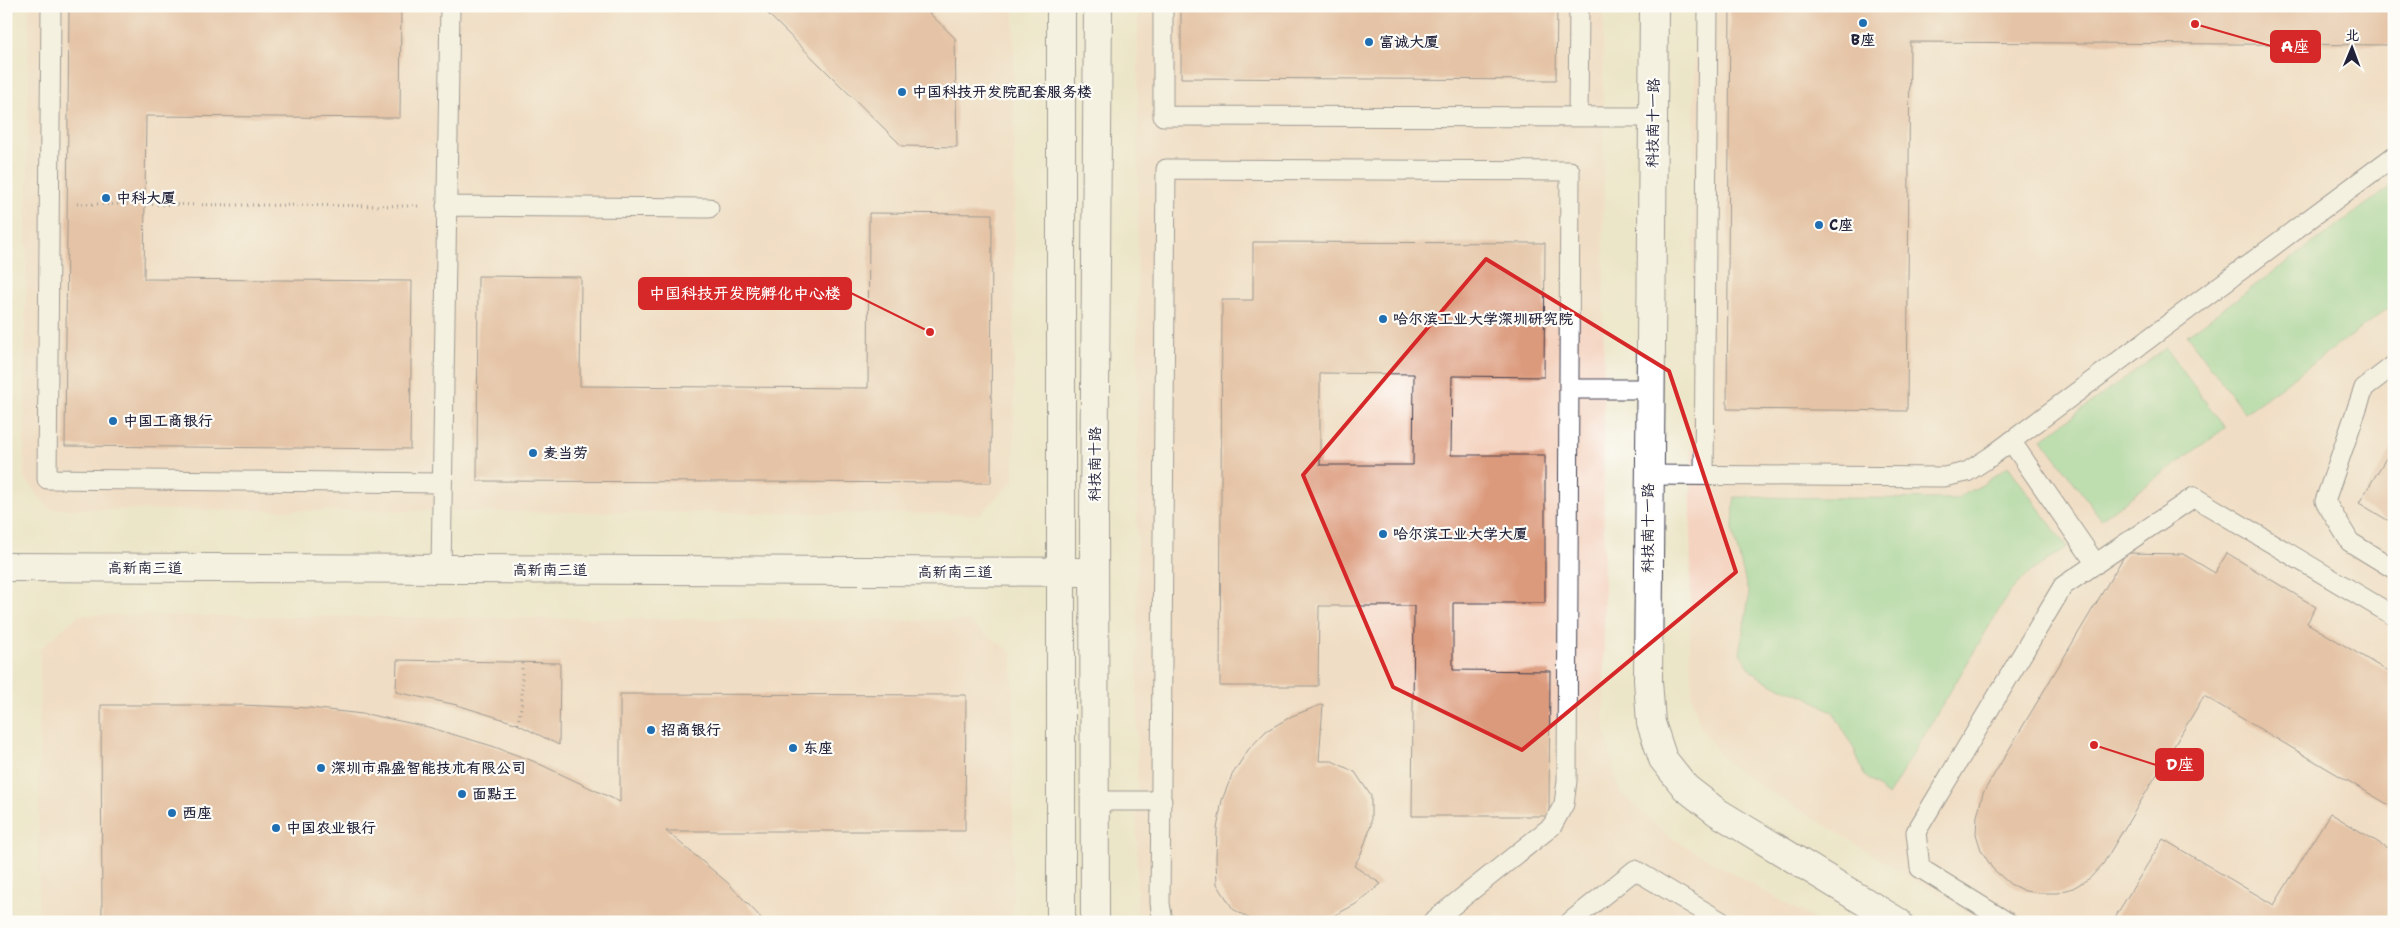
<svg xmlns="http://www.w3.org/2000/svg" width="2400" height="928" font-family="'Shantell Sans','LXGW WenKai TC',sans-serif">
<style>
.built{fill:#f4d3c0}
.green{fill:#87d493;stroke:#547b67}
.building{fill:#db9a7c;fill-rule:evenodd}
.lines{fill:none;stroke-linecap:round;stroke-linejoin:round}
.service-casing{stroke:#403f50;stroke-width:21}
.tertiary-casing{stroke:#403f50;stroke-width:30}
.path{stroke:#403f50;stroke-width:3;stroke-dasharray:1 4;stroke-linecap:butt}
.service{stroke:#fff;stroke-width:19}
.tertiary{stroke:#fff;stroke-width:28}
.marked{fill:none;stroke:#d62828;stroke-width:4;stroke-linejoin:round}
.poi-dot{fill:#1f6fb2;stroke:#fdfcf7;stroke-width:2}
.labels{text-anchor:middle;dominant-baseline:central;stroke-width:4.5;stroke-linejoin:round;paint-order:stroke}
.poi-label{font-size:15px;font-weight:bold;fill:#22223b;stroke:#fdfcf7;text-anchor:start}
.street-label{font-size:15px;fill:#22223b;stroke:#fdfcf7}
.leader{fill:none;stroke:#d62828;stroke-width:2}
.callout-dot{fill:#d62828;stroke:#fdfcf7;stroke-width:2}
.callout{fill:#d62828;stroke:#d62828;stroke-width:2}
.callout-label{font-size:16px;text-anchor:middle;font-weight:bold;fill:#fff}
</style>
<rect width="100%" height="100%" fill="#fdfcf7"/>
<filter id="ink" filterUnits="userSpaceOnUse"><feTurbulence type="fractalNoise" baseFrequency=".02" numOctaves="2"/><feDisplacementMap in="SourceGraphic" scale="10" xChannelSelector="R" yChannelSelector="G"/><feConvolveMatrix kernelMatrix="1 2 1 2 8 2 1 2 1" color-interpolation-filters="sRGB"/></filter>
<filter id="wash" filterUnits="userSpaceOnUse"><feTurbulence type="fractalNoise" baseFrequency=".0096" numOctaves="4" result="noise"/><feDisplacementMap in="SourceGraphic" scale="20" xChannelSelector="R" yChannelSelector="G"/><feGaussianBlur stdDeviation="1.12" result="paint"/><feColorMatrix in="noise" values="0 0 0 0 0 0 0 0 0 0 0 0 0 0 0 0 0 1.4 0 .05"/><feComposite in="paint" operator="in"/></filter>
<g filter="url(#wash)">
<rect width="100%" height="100%" fill="#ece6c9"/>
<path class="built" d="M29 6H1014V480L980 514 50 509 24 477Z
M1138 6H1603L1604 725 1619 791 1666 835 1818 922H1137Z
M1695 6H2394V922H1983L1763 787 1725 761 1701 729 1692 695 1690 651Z
M79 615 967 621 1013 653V922H38L40 649Z"/>
<path class="green" d="M2394 184V304L2245 413 2187 335Z
M2166 348 2225 428 2101 519 2042 439Z
M2008 466 2067 547 2029 573 2009 593 1888 796 1864 775 1855 751 1834 713 1806 696 1774 685 1753 673 1740 653 1749 596 1733 532 1734 497 1955 499 1982 485Z"/>
<g id="blocks">
<path class="building" d="M69 6H401L400 118 146 116 144 279 412 281 410 449 65 446Z
M760 6H922L955 38 957 147 902 146Z
M1181 6H1557L1556 80 1181 78Z
M1730 6H2394V45L1910 42 1907 411 1727 409Z
M869 213 992 214 991 483 477 481 478 276 581 277 580 386 868 388Z
M1253 242 1545 243 1544 377 1452 376 1451 455H1545V603H1453V670L1550 671 1549 816H1412L1414 606H1319L1318 686H1220L1222 300H1253ZM1320 373 1414 374 1413 465H1320Z
M2394 445V524L2359 503Z
M2126 553 2183 554 2215 573 2227 553 2316 607 2307 623 2394 675V808L2204 696 2103 864 2090 878 2073 888 2057 893H2041L2025 891 2010 884 1992 868 1981 850 1976 834 1977 816 1983 793Z
M397 660 560 663 559 745 515 723 457 705 396 692Z
M620 694 966 695 965 831H666L728 883 765 922H102L101 705H242L310 708 371 715 428 727 492 746 533 761 620 802Z
M1323 704 1319 761H1332L1355 772 1371 796V825L1362 852 1354 866 1381 884 1356 904 1322 922 1253 921 1233 909 1217 884 1216 859 1217 829 1222 800 1232 775 1248 750 1266 731 1292 716Z
M2330 813 2394 852V922H2112L2163 839 2274 905Z"/>
</g>
</g>
<g filter="url(#ink)">
<use href="#blocks" fill-opacity="0" stroke="#403f50" stroke-width="1"/>
<g class="lines">
<g class="service-casing">
<path id="service" d="M51 6 47 479 442 483
M1163 6V116L1653 117
M1578 117 1579 6
M446 206 709 208
M2394 365 2364 388 2325 501 2350 542 2394 569
M1570 389H1649
M2011 441 2096 564
M1648 475 1944 477 1967 472 1990 457 2394 156
M1704 475 1708 6
M441 570 450 6
M1095 801H1162
M1163 922 1160 903 1166 169 1570 171 1567 781 1564 804 1552 826 1432 922
M1570 922 1635 870 1722 922
M2007 922 1920 868 1916 832 2063 586 2194 497 2394 616"/>
</g>
<g class="tertiary-casing">
<path id="tertiary" d="M1654 6 1648 680 1651 723 1663 759 1686 788 1717 812 1898 922
M6 567 1094 572
M1061 922V6
M1095 922 1094 519 1098 6"/>
</g>
<path class="path" d="M77 204 418 206
M518 724 522 701V662"/>
<use href="#service" class="service"/>
<use href="#tertiary" class="tertiary"/>
</g>
</g>
<path d="M0 0H2400V928H0ZM1486 259 1669 371 1736 572 1522 750 1393 687 1303 475Z" fill="#ece6c9" fill-opacity=".55" fill-rule="evenodd"/>
<path class="marked" d="M1486 259 1669 371 1736 572 1522 750 1393 687 1303 475Z"/>
<g class="poi-dot">
<circle cx="1863" cy="23" r="5"/>
<circle cx="1369" cy="42" r="5"/>
<circle cx="902" cy="92" r="5"/>
<circle cx="106" cy="198" r="5"/>
<circle cx="1819" cy="225" r="5"/>
<circle cx="1383" cy="319" r="5"/>
<circle cx="113" cy="421" r="5"/>
<circle cx="533" cy="453" r="5"/>
<circle cx="1383" cy="534" r="5"/>
<circle cx="651" cy="730" r="5"/>
<circle cx="793" cy="748" r="5"/>
<circle cx="321" cy="768" r="5"/>
<circle cx="462" cy="794" r="5"/>
<circle cx="172" cy="813" r="5"/>
<circle cx="276" cy="828" r="5"/>
</g>
<g class="labels">
<g class="poi-label">
<text x="1863" y="40" text-anchor="middle">B座</text>
<text x="1379" y="42">富诚大厦</text>
<text x="912" y="92">中国科技开发院配套服务楼</text>
<text x="116" y="198">中科大厦</text>
<text x="1829" y="225">C座</text>
<text x="1393" y="319">哈尔滨工业大学深圳研究院</text>
<text x="123" y="421">中国工商银行</text>
<text x="543" y="453">麦当劳</text>
<text x="1393" y="534">哈尔滨工业大学大厦</text>
<text x="661" y="730">招商银行</text>
<text x="803" y="748">东座</text>
<text x="331" y="768">深圳市鼎盛智能技术有限公司</text>
<text x="472" y="794">面點王</text>
<text x="182" y="813">西座</text>
<text x="286" y="828">中国农业银行</text>
</g>
<g class="street-label">
<text transform="translate(1653 123) rotate(-89)">科技南十一路</text>
<text transform="translate(1095 464) rotate(-90)">科技南十路</text>
<text transform="translate(1648 528) rotate(-90)">科技南十一路</text>
<text x="145" y="568">高新南三道</text>
<text x="550" y="570">高新南三道</text>
<text x="955" y="572">高新南三道</text>
</g>
</g>
<path class="leader" d="M2195 24L2271 46M930 332L851 293M2094 745L2156 765"/>
<g class="callout-dot">
<circle cx="2195" cy="24" r="5"/>
<circle cx="930" cy="332" r="5"/>
<circle cx="2094" cy="745" r="5"/>
</g>
<g class="callout">
<rect x="2271" y="31" width="49" height="31" rx="5"/>
<rect x="639" y="278" width="212" height="31" rx="5"/>
<rect x="2156" y="749" width="47" height="31" rx="5"/>
</g>
<g class="callout-label">
<text x="2295" y="52">A座</text>
<text x="745" y="299">中国科技开发院孵化中心楼</text>
<text x="2180" y="770">D座</text>
</g>
<rect width="2400" height="928" fill="none" stroke="#fdfcf7" stroke-width="25"/>
<g transform="translate(2352 48) rotate(1)" stroke="#fdfcf7" stroke-width="4" paint-order="stroke">
<path d="M0-4L9 19L0 12L-9 19Z" fill="#22223b"/>
<text y="-8" font-size="14" font-weight="bold" text-anchor="middle" fill="#22223b">北</text>
</g>
</svg>
